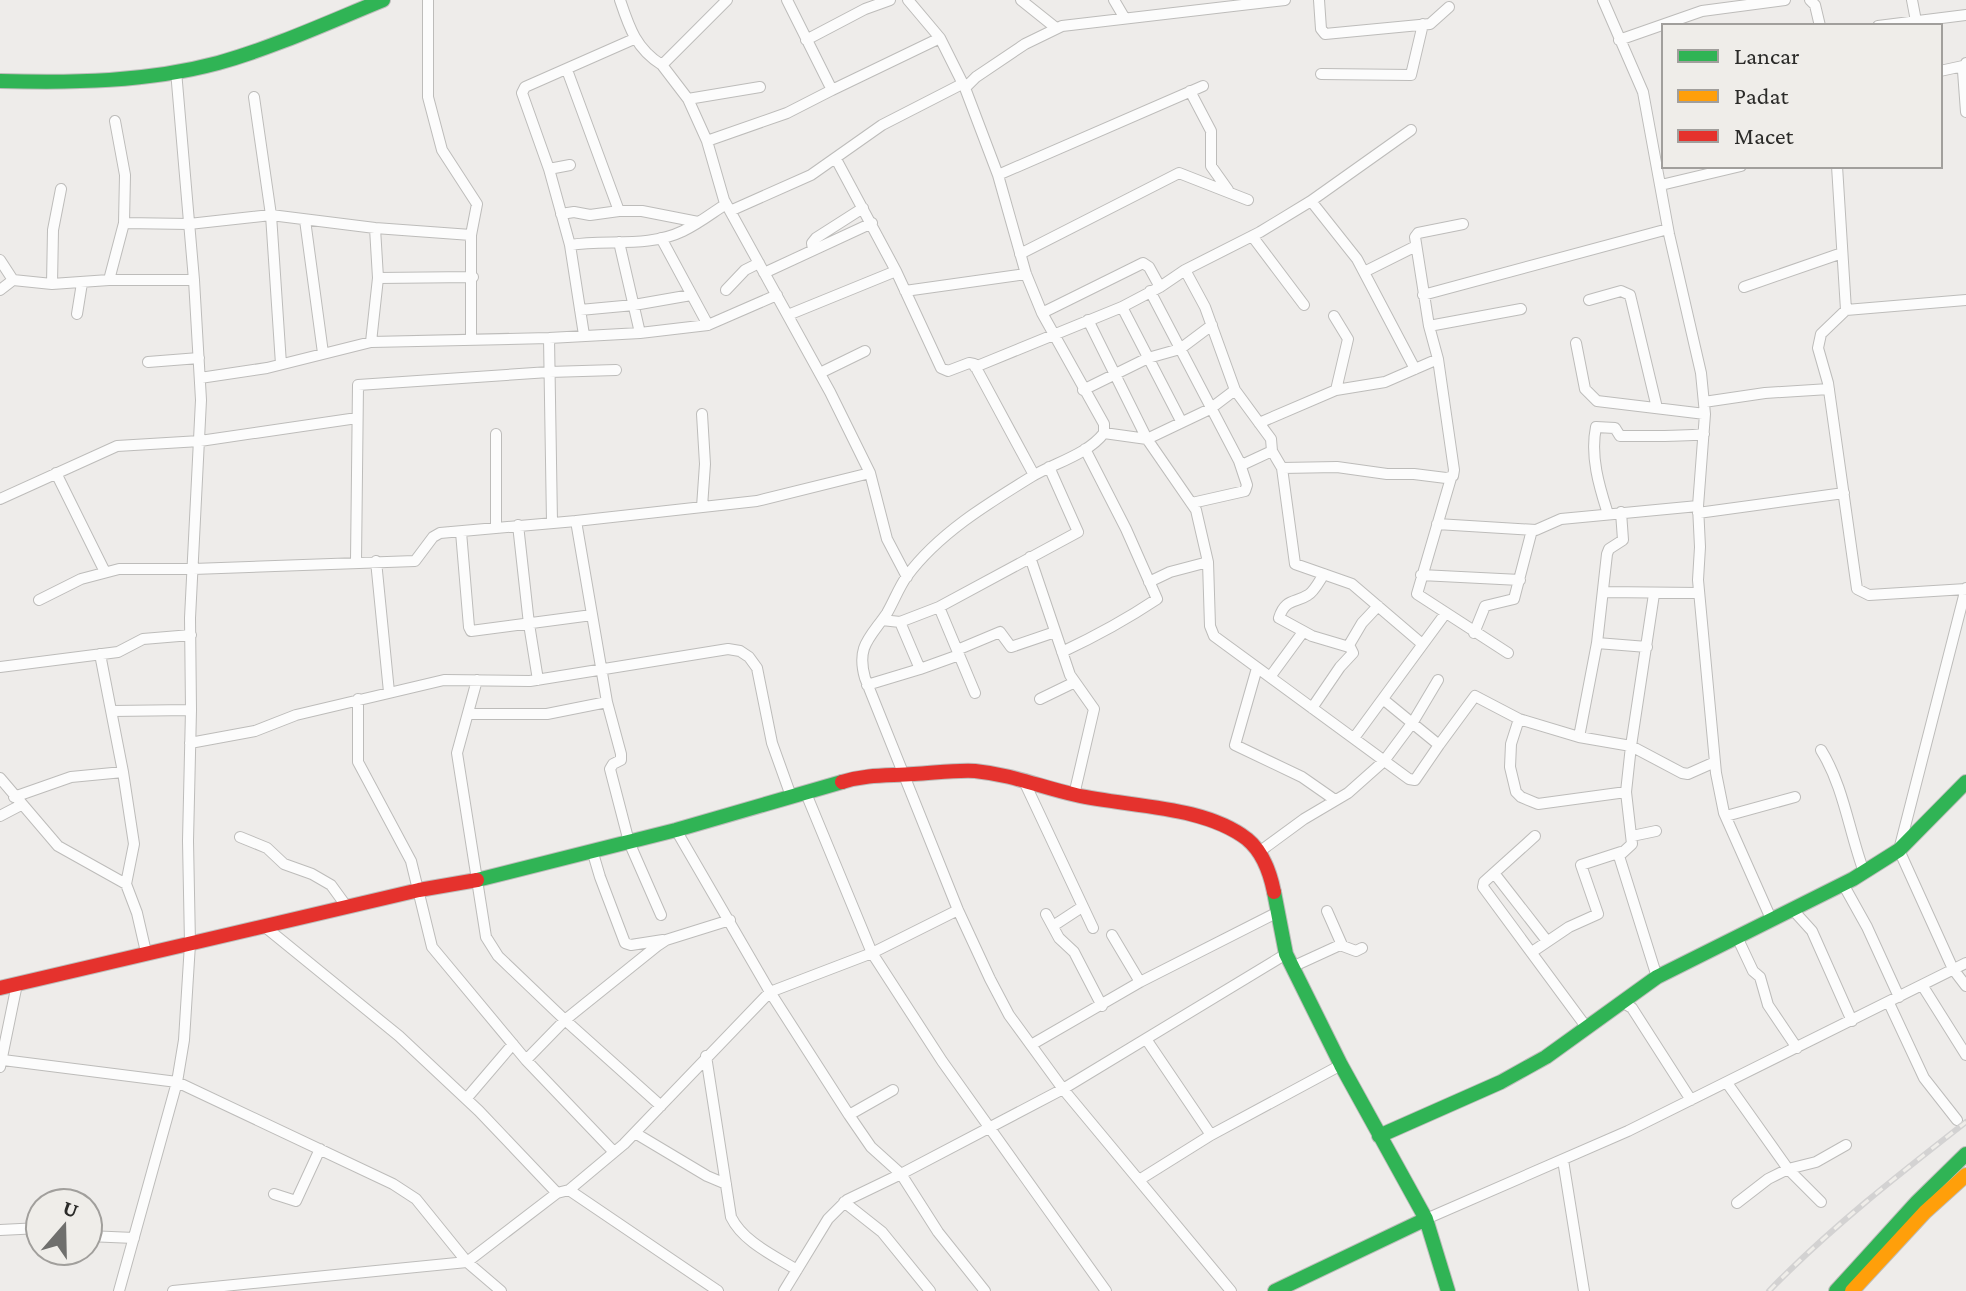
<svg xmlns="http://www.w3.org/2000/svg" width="1966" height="1291" font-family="'Crimson Pro',serif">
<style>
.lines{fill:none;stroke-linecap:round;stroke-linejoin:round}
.street-casing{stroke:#bdbcba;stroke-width:12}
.fast-casing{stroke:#bdbcba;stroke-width:16}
.slow-casing{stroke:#bdbcba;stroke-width:16}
.jam-casing{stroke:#bdbcba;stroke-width:16}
.street{stroke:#fcfcfc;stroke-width:10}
.fast{stroke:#30b455;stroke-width:14}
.slow{stroke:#ff9f0a;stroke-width:14}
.jam{stroke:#e5322d;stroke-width:14}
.rail-casing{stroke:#d3d2d2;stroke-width:6}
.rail{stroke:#efede9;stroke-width:3;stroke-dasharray:9;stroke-linecap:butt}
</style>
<rect width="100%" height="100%" fill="#eeecea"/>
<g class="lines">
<g class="street-casing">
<path id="street" d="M428 0V97L442 150 477 204 471 235V339
M620 0C629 27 636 49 662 65L727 0
M787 0 832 90 940 38
M908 0 940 38 965 88
M1021 0 1056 28
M1114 0 1124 17
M1319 0 1321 29 1325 34 1430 24 1449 7
M1603 0 1643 92 1669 234 1701 373 1705 414 1698 506 1700 547 1698 580 1716 773 1724 813 1772 921
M1810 0 1815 5 1820 26
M1912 0 1916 21
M1878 26 1966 15
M806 40 865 9 890 0
M1619 40 1702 11 1785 0
M1966 63 1963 71 1966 112
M662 65 688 99 707 141 724 200 830 392 870 473 887 539 907 577
M567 70 619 211H642L698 222
M1940 71 1963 66
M1321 74 1411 75 1423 24
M1190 91 1211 131V166L1228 190
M254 97 271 215 281 364
M688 99 760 87
M707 141 787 113 832 90
M836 159 896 271 941 368 948 371 969 363 974 364 1034 475
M1837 166 1846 310
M549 169 570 165
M998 175 1203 86
M1661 185 1741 166
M1311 201 1357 259 1415 369
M730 211 811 175 882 125 962 84
M561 214 574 212 590 215 619 211
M305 220 323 353
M124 223 189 224 271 215 375 228 471 235
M1252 236 1304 305
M661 238 708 325
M619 242 640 333
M570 245C607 239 648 248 683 231 698 224 712 213 726 204
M813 250 812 243 816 238 863 208
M1020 254 1179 173 1248 200
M0 260 13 280 52 284 109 280H194
M1185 270 1205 307 1235 390 1271 439 1272 451 1282 468 1295 564 1352 584 1421 643
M1364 272 1416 246
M764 273 872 223
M378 278 473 277
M109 280 124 223 125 175 115 121
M52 284 53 230 61 189
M1744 287 1842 253
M0 290 13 280
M726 290 745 270 759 263
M905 291 1026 274
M1150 291 1239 461 1247 485 1245 491 1192 503
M1423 295 1668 229
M1589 300 1621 291 1630 295 1657 408
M1122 307 1181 421
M580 310 634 305 691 295
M1042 313 1143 263 1149 267 1160 287
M77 314 82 283
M788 315 896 271
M1334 316 1348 339 1336 390
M1088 320 1147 439 1196 510 1208 562 1210 626 1214 636 1409 779 1415 780 1439 745 1384 700
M1429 326 1521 309
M584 335 570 245 549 169 522 93 525 87 634 39
M549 338 552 522
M371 342 378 278 375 228
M1576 343 1585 389 1597 401 1705 414
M148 362 199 358
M975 367 1122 307 1160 287 1185 270 1260 232 1311 201 1411 130
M820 373 865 351
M200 378 267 368 371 342 549 338 640 333 708 325 777 295
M1083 390 1148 358 1180 349 1212 325
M1704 402 1765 393 1829 389
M1259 423 1336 390 1385 382 1438 359
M1104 433 1147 439 1210 409 1235 390
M496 434V527
M1239 461 1244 464 1272 451
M1282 468 1337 467 1387 474H1414L1446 478 1453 476 1454 470 1438 359 1429 326 1415 237 1418 233 1463 224
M56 473 105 572
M1451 478 1417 594 1508 653
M0 499 117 446 200 441 357 418
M702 507 705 464 702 414
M1698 513 1844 493
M1608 514C1599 486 1590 456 1596 427L1615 428 1620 436C1648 436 1676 437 1704 434
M576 521 607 702 621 754V760L613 764 610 769 629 842 661 915
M1437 524 1536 530 1561 519 1698 506
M518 525 529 624 538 680
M461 532 469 627 471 631 592 615
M1030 557 1070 675 1094 709 1074 795
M356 561 358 385 549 372 616 370
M376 561 389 692
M1324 574C1320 580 1314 592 1308 595 1296 603 1285 598 1279 618L1312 636 1349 647
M1421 575 1520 580
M1149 582 1170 572 1208 562
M1966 588 1899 850 1953 969 1966 986
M1966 589 1869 595 1857 589 1828 383 1818 348 1821 334 1846 310 1966 300
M1603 592 1699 593
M1654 594 1631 746 1626 792 1632 844 1619 856 1657 977
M39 600 81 579 119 569H193L415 561 433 537 440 533 576 521 757 501 870 473
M939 607 975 693
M882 620 900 622 939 607 1078 532 1049 467
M1474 633 1485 606 1514 599 1532 530
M1597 643 1647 647
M957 650 1000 632 1011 647 1055 632
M1062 652C1094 637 1127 619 1157 599L1126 529 1085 449
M100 654 123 772 134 844 126 884
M0 667 118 652 143 639 191 635
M1257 668 1235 745 1302 777 1335 800
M920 669 959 655
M1270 677 1303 632
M477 680 457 753 486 937 498 956 565 1020 661 1106
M867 685 920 669 900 622
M358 699V762L411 861 432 947 526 1060 613 1151
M1040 699 1073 683
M1312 708 1340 667 1353 653 1349 645 1362 623 1378 606
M112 711 191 710
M468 714H547L607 702
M1519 719 1511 744 1510 767 1516 792 1521 797 1538 804 1626 792
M1579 737 1597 643 1607 554 1609 549 1623 540 1621 512
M1354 738 1445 614
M190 743 255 731 296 715 444 680 530 681 728 649 740 651 749 657 757 668 772 743 791 796
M1439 745 1475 696 1519 719 1579 737 1631 746 1682 773 1688 774 1715 762
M1821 750C1844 787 1849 832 1864 872
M0 778 58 846 126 884 137 913 146 952
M1023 779 1093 928
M805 791 872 953 942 1061 1106 1291
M14 797 71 777 123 772
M0 816 21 805
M1726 816 1795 797
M676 830 770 992 849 1115 871 1147 901 1174 938 1232 985 1291
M1535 836 1484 882 1483 887 1587 1028
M1632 836 1656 831
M240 837 267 848 284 864 312 874 331 885 347 907
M592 850 600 877 625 943 631 945 663 940
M1259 852 1304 819 1348 793 1384 761 1413 722 1438 680
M1494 873 1547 941
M1843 884 1867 927 1899 997
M1793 910 1812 931 1852 1021
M1327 911 1342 945
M1046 914 1059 938 1074 952 1102 1006
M264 926 399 1036 479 1111 557 1193
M1053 926 1082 907
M1112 935 1140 982
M1737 937 1753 971 1760 977 1768 1005 1797 1048
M1532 952 1569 927 1598 914 1581 865 1621 852
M1292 967 1340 945 1356 951 1362 948
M1922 985 1966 1055
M1622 1002 1632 1008 1691 1100
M1889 1003 1924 1078 1957 1120
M1146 1039 1211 1135
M1031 1045 1140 982 1276 913
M706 1056 731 1217C743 1242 775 1256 797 1270
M3 1060 177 1082 393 1184 416 1199 467 1262 501 1291
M526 1060 565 1020 657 946 666 940 730 920
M0 1067 17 984
M1727 1083 1788 1169 1821 1202
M466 1099 513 1044
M849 1115 893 1090
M635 1133 707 1176 726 1184
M1563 1160 1584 1291
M1139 1180 1211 1135 1341 1065
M569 1190 718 1291
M274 1194 296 1201 320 1149
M844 1202 882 1232 930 1291
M1737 1203 1768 1179 1788 1169 1816 1162 1846 1145
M1426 1219 1628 1131 1966 963
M0 1230 40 1228
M88 1236 134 1238
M119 1291 177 1082 184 1040 190 944 188 841 191 710 190 618 201 400 194 280 176 71
M173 1291 467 1262 557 1193 569 1190 624 1144 770 992 872 953 958 910
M784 1291 828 1219 847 1200 901 1174 1063 1089 1286 954
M1231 1291 1063 1089 1009 1015 990 979 958 910 865 678C856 646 870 638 887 613 894 601 899 587 907 576 938 534 987 504 1031 477 1054 463 1087 455 1104 433V424L1042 313 1026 274 998 175 965 88 976 77 1025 44 1062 26 1285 0"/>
</g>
<g class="fast-casing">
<path id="fast" d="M0 81C73 83 147 82 218 63 275 47 329 22 383 0
M477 880 676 830 842 782
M1274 892 1286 954 1341 1065 1426 1219 1448 1291
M1379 1136 1501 1082 1546 1057 1657 977 1853 879 1899 850 1966 782
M1275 1291 1426 1219
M1836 1291 1917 1202 1966 1154"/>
</g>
<g class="slow-casing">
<path id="slow" d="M1852 1291 1925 1212 1966 1175"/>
</g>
<g class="jam-casing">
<path id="jam" d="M842 782C869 774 887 776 914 774 934 773 955 770 975 771 1014 775 1040 787 1076 795 1128 807 1203 805 1247 839 1263 852 1270 872 1274 892
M0 988 419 890 477 880"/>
</g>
<use href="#street" class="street"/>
<use href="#fast" class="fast"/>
<use href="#slow" class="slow"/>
<use href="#jam" class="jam"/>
<g class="rail-casing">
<path id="rail" d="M1769 1291C1829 1229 1898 1175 1966 1122"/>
</g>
<use href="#rail" class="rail"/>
</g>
<rect x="1662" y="24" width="280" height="144" fill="#efede9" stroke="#a19f9c" stroke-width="2"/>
<rect x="1678" y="50" width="40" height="12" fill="#30b455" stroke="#a19f9c" stroke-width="2"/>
<text x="1734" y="64" font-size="24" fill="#2b2b29">Lancar</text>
<rect x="1678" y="90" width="40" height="12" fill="#ff9f0a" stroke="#a19f9c" stroke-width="2"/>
<text x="1734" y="104" font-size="24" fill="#2b2b29">Padat</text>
<rect x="1678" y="130" width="40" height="12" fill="#e5322d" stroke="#a19f9c" stroke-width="2"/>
<text x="1734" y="144" font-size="24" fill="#2b2b29">Macet</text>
<g transform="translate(64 1227) rotate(20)"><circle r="38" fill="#efede9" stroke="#a19f9c" stroke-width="2"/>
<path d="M0-6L14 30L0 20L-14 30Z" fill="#6f6f6d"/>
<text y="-12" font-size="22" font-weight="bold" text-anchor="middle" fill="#2b2b29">U</text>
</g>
</svg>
